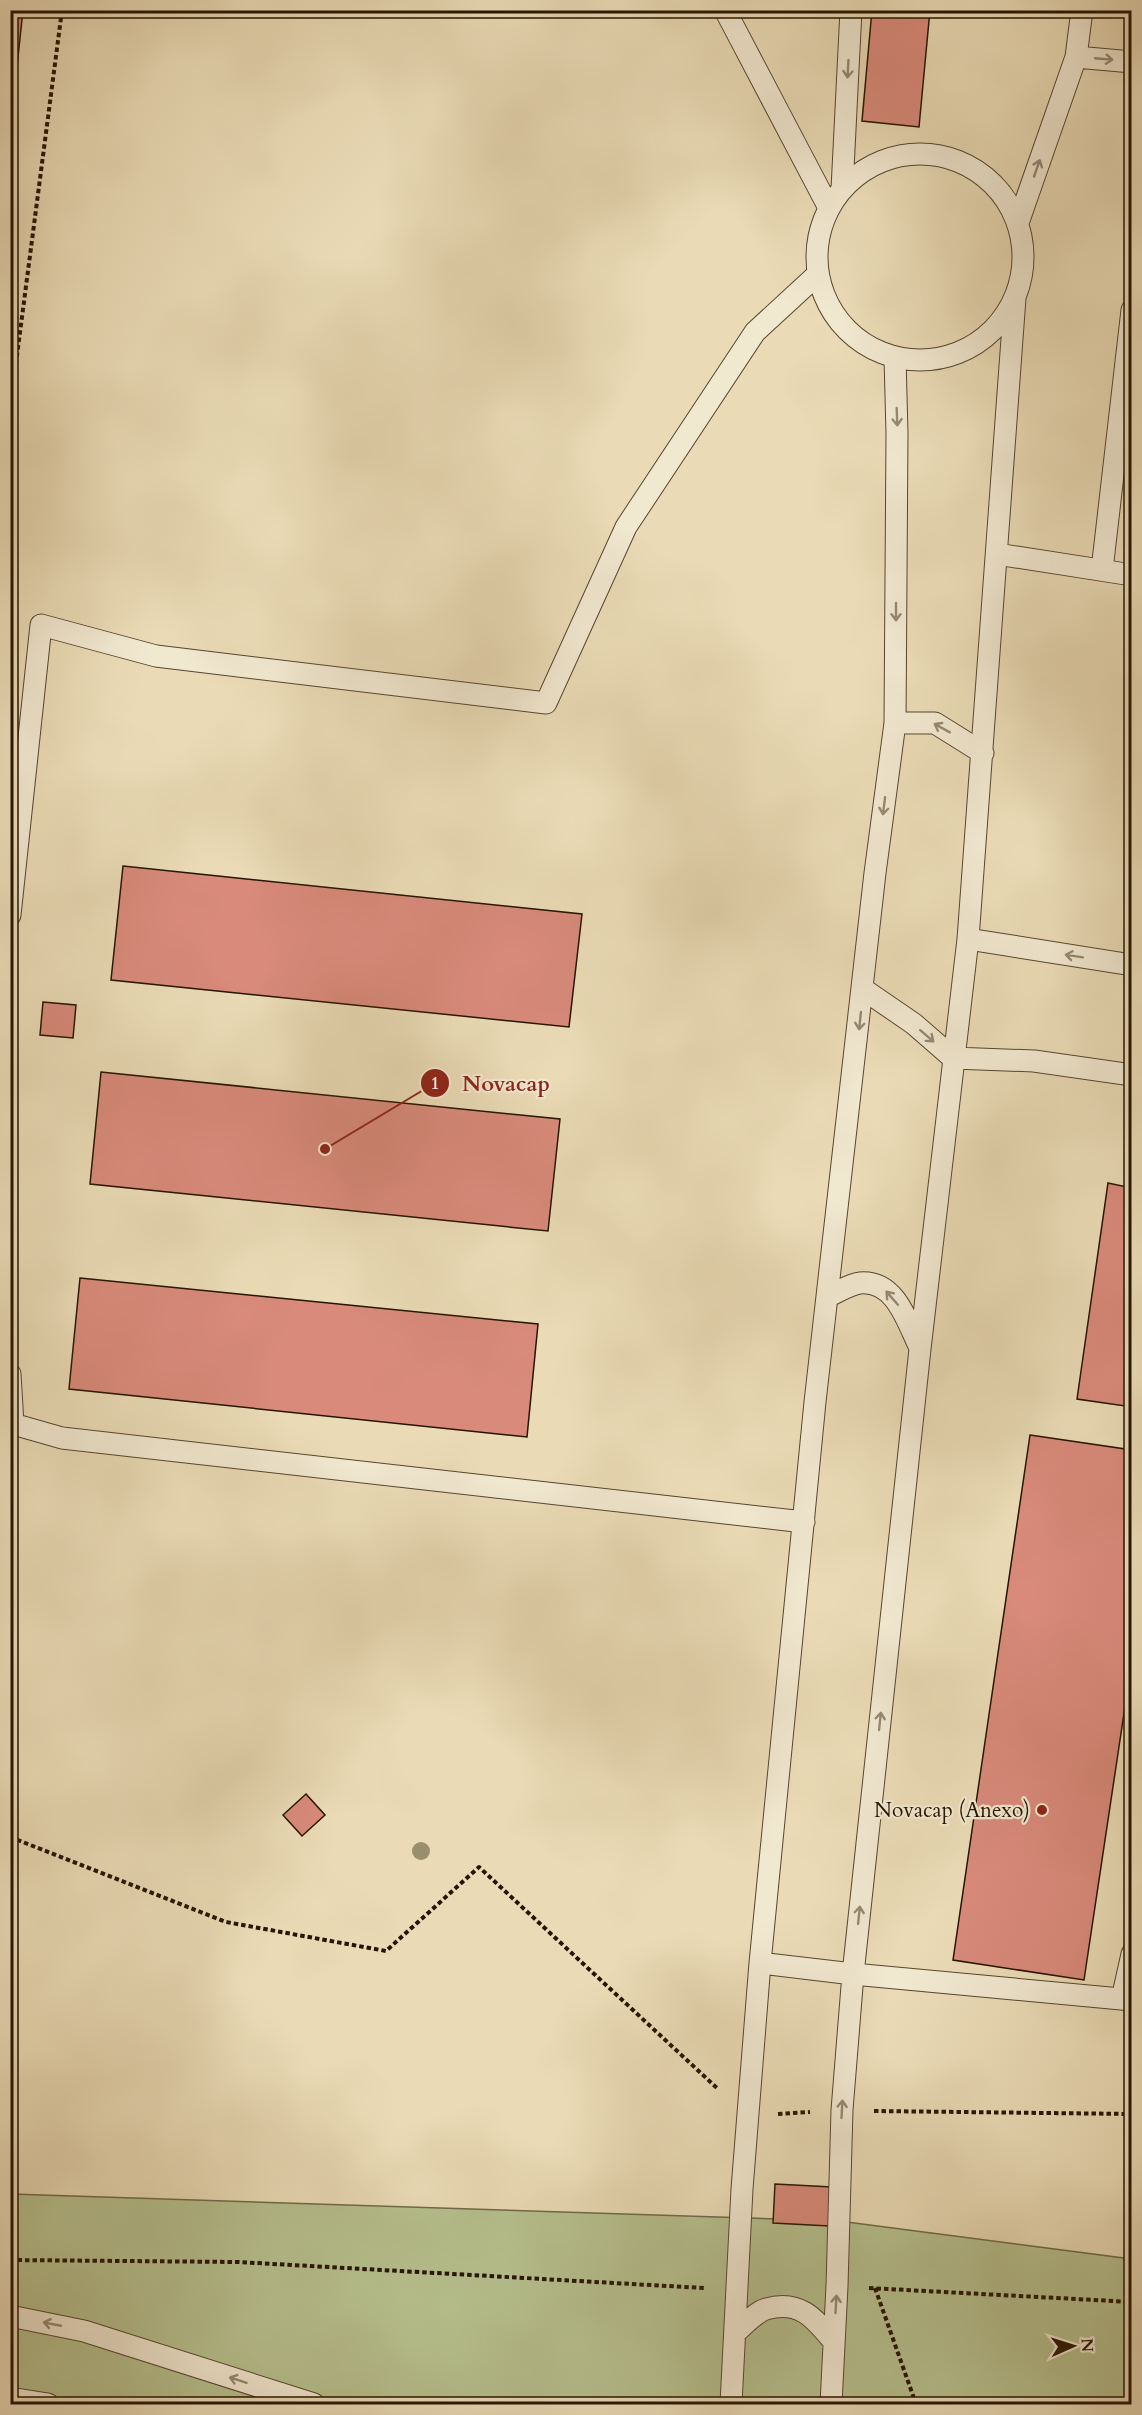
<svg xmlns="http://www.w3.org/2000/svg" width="1142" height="2415" font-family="Cardo,serif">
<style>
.green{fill:#b6c08e;stroke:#6e6a47;stroke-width:1.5}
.building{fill:#d98a7b;stroke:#251400;stroke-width:1.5}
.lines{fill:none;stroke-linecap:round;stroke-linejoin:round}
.lane-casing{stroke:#56462e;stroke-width:23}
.path{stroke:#251400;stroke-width:4;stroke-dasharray:4.5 3;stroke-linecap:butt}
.lane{stroke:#f1e8d0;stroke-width:21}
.tree{fill:#9a8f6d}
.oneway{stroke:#958972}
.poi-dot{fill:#8f2418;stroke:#f1e8d0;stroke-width:2}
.labels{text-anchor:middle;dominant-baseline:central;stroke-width:4.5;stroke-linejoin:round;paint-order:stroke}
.poi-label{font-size:21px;fill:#251400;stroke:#f1e8d0;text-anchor:end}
.leader{fill:none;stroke:#8f2418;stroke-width:2}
.callout-dot{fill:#8f2418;stroke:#f1e8d0;stroke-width:2}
.mark-label{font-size:18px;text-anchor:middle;font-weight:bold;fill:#fff}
.callout-label{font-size:22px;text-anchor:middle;font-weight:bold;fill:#8f2418;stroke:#f1e8d0;stroke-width:4.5;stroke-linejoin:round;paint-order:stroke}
</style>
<rect width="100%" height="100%" fill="#eadbb6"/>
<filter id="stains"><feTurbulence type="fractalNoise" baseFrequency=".00333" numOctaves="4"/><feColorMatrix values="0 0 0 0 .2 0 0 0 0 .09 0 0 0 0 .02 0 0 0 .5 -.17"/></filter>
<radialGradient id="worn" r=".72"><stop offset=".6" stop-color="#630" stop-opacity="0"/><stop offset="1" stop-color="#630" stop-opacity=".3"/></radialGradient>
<path class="green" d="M11 2194 839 2221 1131 2259V2404H11Z"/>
<path class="building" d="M10 10H23L13 104 10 103Z
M872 10H930L919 127 862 121Z
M123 866 582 914 569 1027 111 980Z
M43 1002 76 1005 73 1038 40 1035Z
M101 1072 560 1119 548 1231 90 1184Z
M1108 1183 1132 1188V1407L1077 1399Z
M80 1278 538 1324 527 1437 69 1389Z
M1030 1435 1132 1450V1660L1084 1980 953 1960Z
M306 1794 325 1815 302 1836 283 1815Z
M775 2184 832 2187 829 2226 773 2223Z"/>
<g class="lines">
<g class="lane-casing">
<path id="lane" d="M725 10 829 208
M1076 57 1132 62
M817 257a103 103 0 1 1 206 0a103 103 0 1 1-206 0Z
M842 189 851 10
M1018 223 1076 57 1082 10
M997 554 1132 575
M1102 570 1132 310
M895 723H935L983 753
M10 915 41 625 156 656 546 703 626 527 755 332 818 274
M968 939 1132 965
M863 989 914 1024 953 1058 1034 1061 1132 1075
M829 1296C838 1292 850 1284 860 1283 896 1280 907 1322 920 1348
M10 1374 13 1424 10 1430
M13 1424 62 1438 804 1522
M760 1963 853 1974 1132 2000
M1122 1999 1132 1954
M10 2316 84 2331 314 2404
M736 2332C744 2325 756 2312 766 2309 800 2299 815 2319 834 2342
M10 2398 48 2404
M731 2404 742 2189 760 1963 815 1402 875 873 895 723 897 433 895 358
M831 2404 837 2286 842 2110 853 1974 920 1349 968 939 1015 298"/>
</g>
<path class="path" d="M10 409 62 10
M10 1837 226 1922 386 1951 479 1867 718 2089
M874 2111 1132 2114
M778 2114 810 2112
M10 2260 238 2262 704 2288
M869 2288 1132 2302
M875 2288 916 2404"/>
<use href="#lane" class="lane"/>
</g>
<circle class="tree" cx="421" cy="1851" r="9"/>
<defs><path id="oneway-shaft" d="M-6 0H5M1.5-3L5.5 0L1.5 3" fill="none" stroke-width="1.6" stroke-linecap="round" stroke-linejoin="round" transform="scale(1.5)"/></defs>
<g class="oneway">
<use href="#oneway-shaft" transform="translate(1104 59) rotate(5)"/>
<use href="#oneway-shaft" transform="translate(848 69) rotate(93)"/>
<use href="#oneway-shaft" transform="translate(1037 168) rotate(-71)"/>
<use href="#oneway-shaft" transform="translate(897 417) rotate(88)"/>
<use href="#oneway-shaft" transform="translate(896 612) rotate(90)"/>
<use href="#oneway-shaft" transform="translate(942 728) rotate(-151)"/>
<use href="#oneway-shaft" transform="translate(884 806) rotate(97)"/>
<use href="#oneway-shaft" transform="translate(1074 956) rotate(-171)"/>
<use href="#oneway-shaft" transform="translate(860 1021) rotate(96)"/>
<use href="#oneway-shaft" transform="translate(927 1036) rotate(41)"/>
<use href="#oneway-shaft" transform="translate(892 1298) rotate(-131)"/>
<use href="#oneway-shaft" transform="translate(880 1721) rotate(-84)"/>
<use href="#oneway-shaft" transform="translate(859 1915) rotate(-84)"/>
<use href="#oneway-shaft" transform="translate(842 2109) rotate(-87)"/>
<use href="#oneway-shaft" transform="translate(836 2304) rotate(-87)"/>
<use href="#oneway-shaft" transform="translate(52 2324) rotate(-169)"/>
<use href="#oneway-shaft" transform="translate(238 2380) rotate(-162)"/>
</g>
<circle class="poi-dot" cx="1042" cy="1810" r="6"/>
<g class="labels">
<g class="poi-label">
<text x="1030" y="1810">Novacap (Anexo)</text>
</g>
</g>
<path class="leader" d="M325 1149L435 1083"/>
<g class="callout-dot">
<circle cx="325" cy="1149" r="6"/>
<circle cx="435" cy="1083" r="15"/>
</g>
<g class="mark-label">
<text x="435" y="1089">1</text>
</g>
<g class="callout-label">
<text x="506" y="1091">Novacap</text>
</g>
<rect width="1142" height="2415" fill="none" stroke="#eadbb6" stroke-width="36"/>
<rect x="12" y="12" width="1118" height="2391" fill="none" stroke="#251400" stroke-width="3"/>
<rect x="18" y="18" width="1106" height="2379" fill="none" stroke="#251400" stroke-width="1.5"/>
<g transform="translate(1073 2346) rotate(87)" stroke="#f1e8d0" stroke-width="4.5" paint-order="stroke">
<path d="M0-4.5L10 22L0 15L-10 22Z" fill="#251400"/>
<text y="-9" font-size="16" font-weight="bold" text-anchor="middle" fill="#251400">N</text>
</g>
<rect width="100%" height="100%" filter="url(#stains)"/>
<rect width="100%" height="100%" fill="url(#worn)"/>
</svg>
